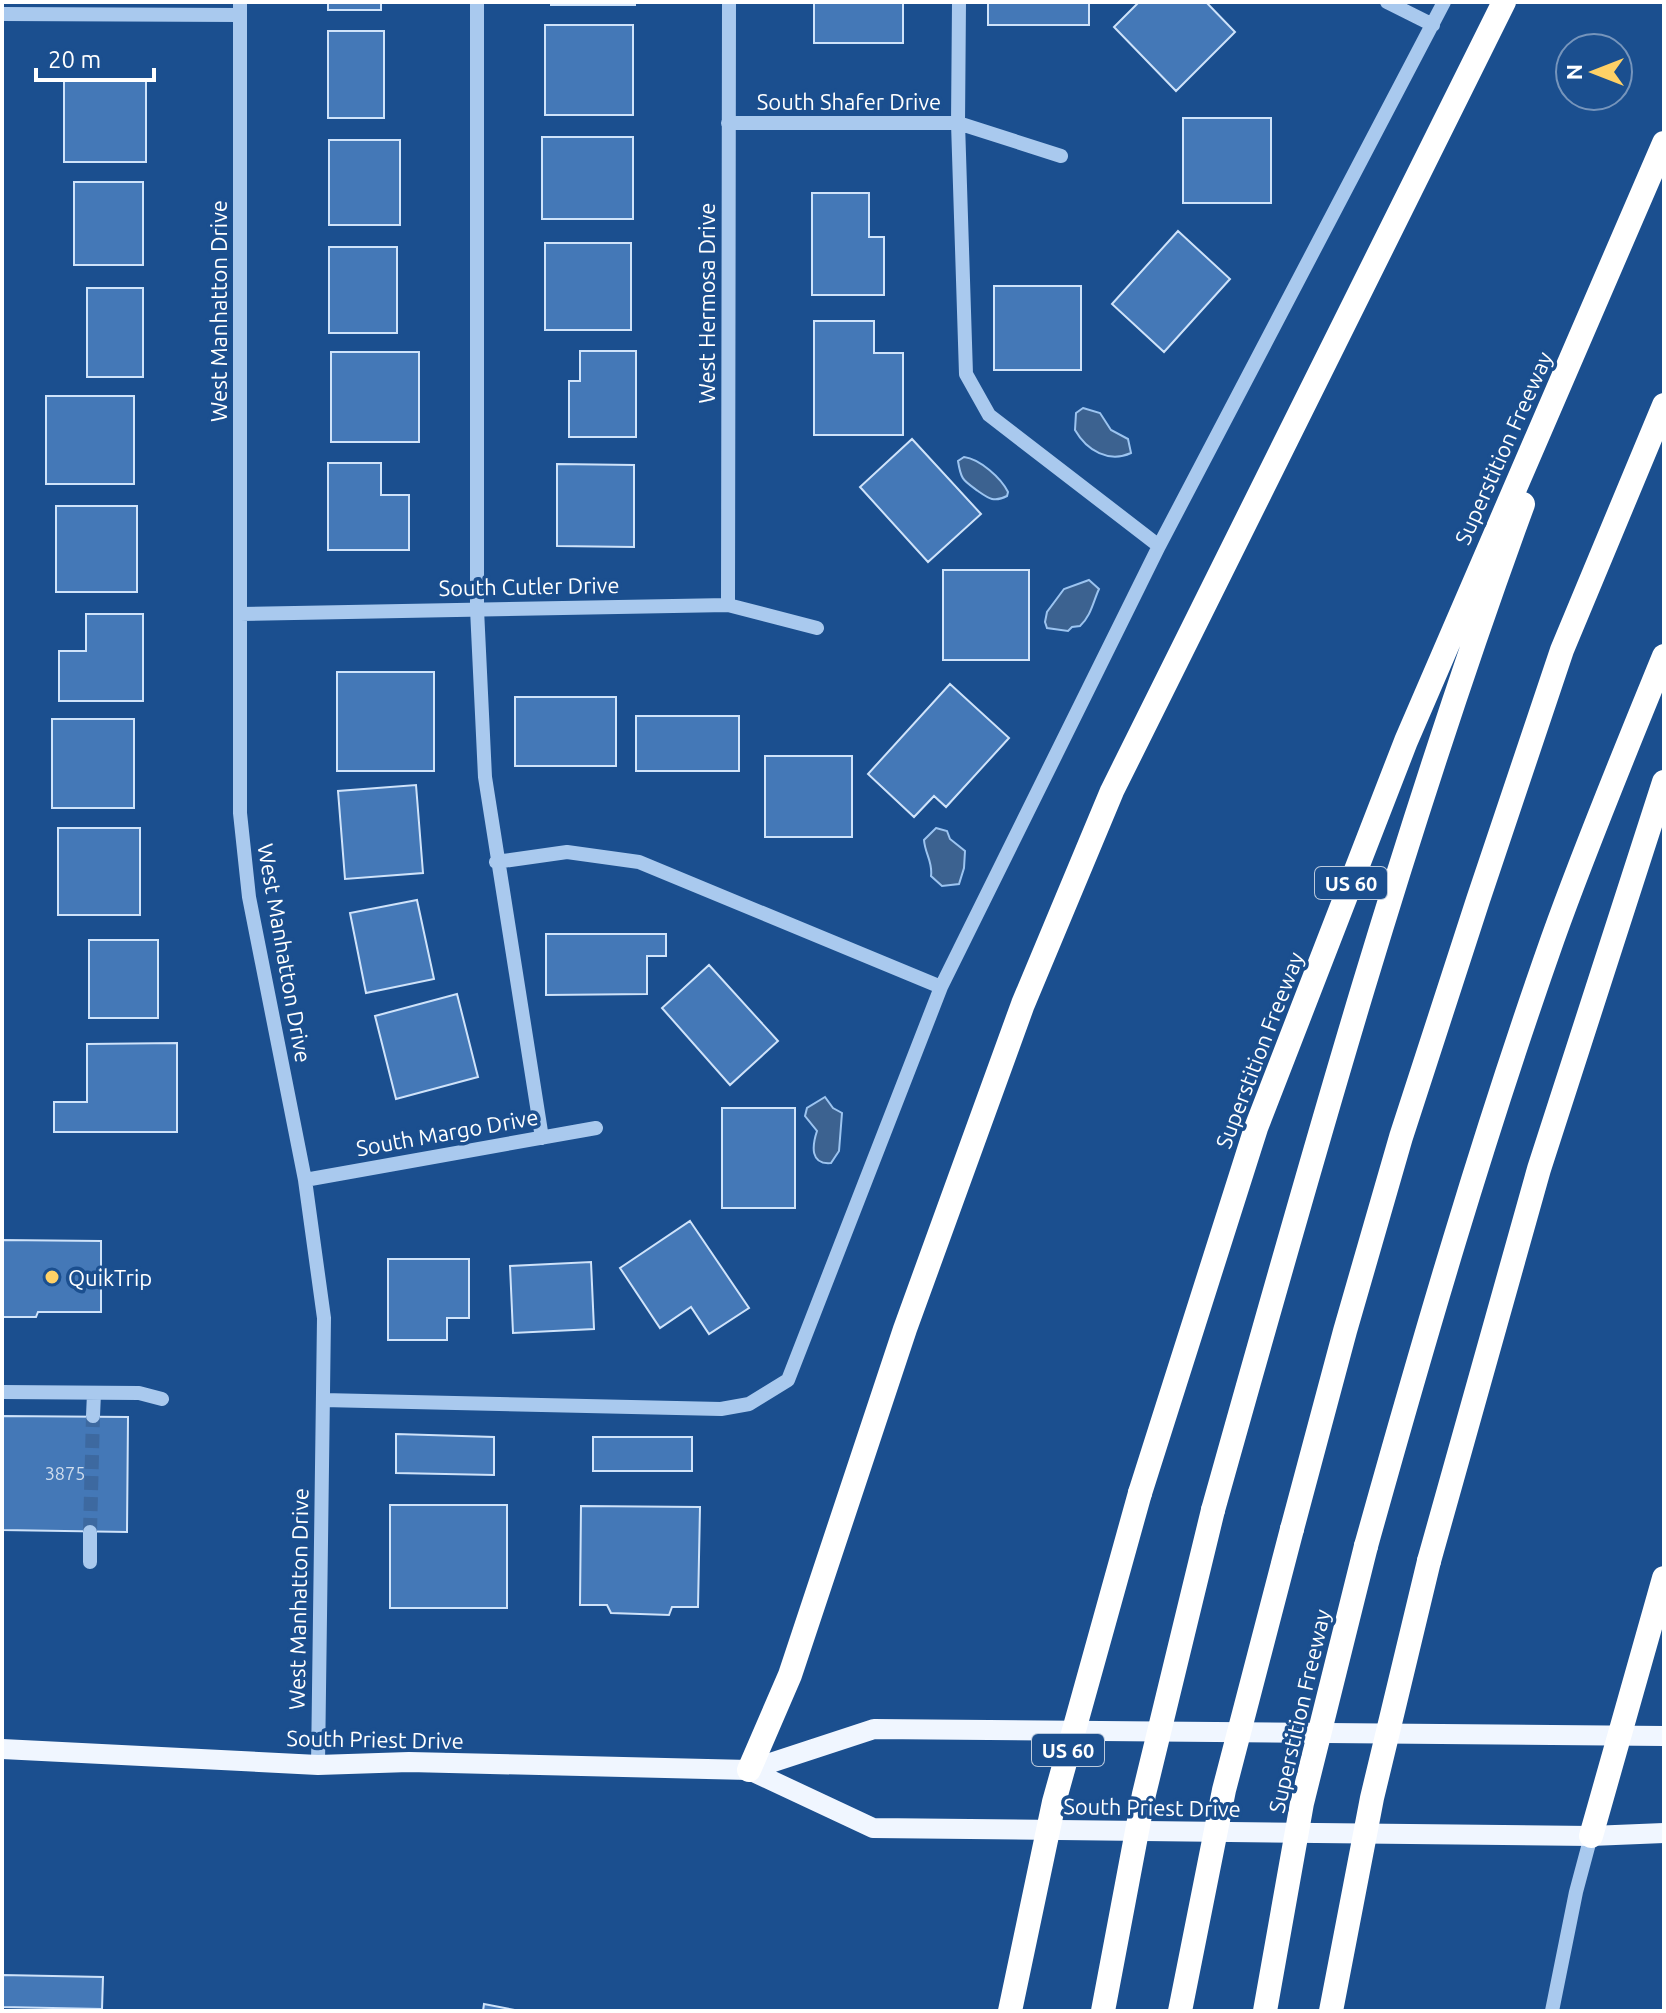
<svg xmlns="http://www.w3.org/2000/svg" width="1666" height="2013" font-family="Ubuntu,sans-serif">
<style>
.water{fill:#3c6290;stroke:#9cc4f0;stroke-width:2}
.building{fill:#4478b7;stroke:#cfe3fa;stroke-width:2}
.lines{fill:none;stroke-linecap:round;stroke-linejoin:round}
.minor-tunnel{stroke:#3d69a0;stroke-width:14;stroke-dasharray:14 7;stroke-linecap:butt}
.minor{stroke:#a9c9ee;stroke-width:14}
.major{stroke:#f0f6ff;stroke-width:20}
.highway{stroke:#fff;stroke-width:24}
.highway-bridge{stroke:#fff;stroke-width:24}
.poi-dot{fill:#ffd166;stroke:#1b4f8f;stroke-width:3}
.labels{text-anchor:middle;dominant-baseline:central;stroke-width:7;stroke-linejoin:round;paint-order:stroke}
.number-label{font-size:18px;fill:#d0dded}
.shield{fill:#1b4f8f;stroke:#bbcadd;stroke-width:2}
.shield-label{font-size:20px;font-weight:bold;fill:#fff}
.street-label{font-size:22px;fill:#fff;stroke:#1b4f8f}
.poi-label{font-size:22px;fill:#fff;stroke:#1b4f8f;text-anchor:start}
</style>
<rect width="100%" height="100%" fill="#1b4f8f"/>
<path class="water" d="M1083 408 1100 413 1111 430 1128 439 1131 453C1109 463 1087 451 1075 430L1076 413Z
M964 457C980 459 1001 478 1008 492L1007 496C994 503 988 498 978 491 963 480 961 480 958 461Z
M1089 580 1099 589C1093 602 1091 616 1080 626L1072 627 1068 631 1047 628 1045 622 1047 612 1064 589Z
M936 828 947 831 950 839 965 851 964 868 959 884 942 886 931 876C933 862 925 854 924 840Z
M825 1097 833 1108 842 1113 839 1151 831 1163C810 1165 812 1146 817 1131L805 1116 807 1108Z"/>
<path class="building" d="M328 2H381V10H328Z
M551 2H635V5H551Z
M814 2H903V43H814Z
M988 2H1089V25H988Z
M1139 2H1206L1235 32 1176 91 1114 27Z
M545 25H633V115H545Z
M328 31H384V118H328Z
M64 80H146V162H64Z
M1183 118H1271V203H1183Z
M542 137H633V219H542Z
M329 140H400V225H329Z
M74 182H143V265H74Z
M812 193H869V237H884V295H812Z
M1178 231 1230 279 1164 352 1112 304Z
M545 243H631V330H545Z
M329 247H397V333H329Z
M994 286H1081V370H994Z
M87 288H143V377H87Z
M814 321H874V353H903V435H814Z
M580 351H636V437H569V381H580Z
M331 352H419V442H331Z
M46 396H134V484H46Z
M912 439 981 514 928 562 860 487Z
M328 463H381V495H409V550H328Z
M557 464 634 465V547L557 546Z
M56 506H137V592H56Z
M943 570H1029V660H943Z
M86 614H143V701H59V651H86Z
M337 672H434V771H337Z
M950 684 1009 738 946 807 934 796 914 817 868 774Z
M515 697H616V766H515Z
M636 716H739V771H636Z
M52 719H134V808H52Z
M765 756H852V837H765Z
M416 785 423 873 345 879 338 791Z
M58 828H140V915H58Z
M417 900 434 979 366 993 350 913Z
M546 934H666V956H647V994L546 995Z
M89 940H158V1018H89Z
M709 965 778 1041 730 1085 662 1008Z
M457 994 478 1077 396 1099 375 1016Z
M177 1043V1132H54V1102H87V1044Z
M722 1108H795V1208H722Z
M690 1221 749 1308 709 1334 691 1307 660 1328 620 1268Z
M2 1240 101 1241V1312H38L36 1317H2Z
M388 1259H469V1318H447V1340H388Z
M591 1262 594 1329 513 1333 510 1266Z
M2 1416 128 1417 127 1532 2 1530Z
M396 1434 494 1437V1475L396 1473Z
M593 1437H692V1471H593Z
M390 1505H507V1608H390Z
M581 1506 700 1507 698 1607H672L669 1615 611 1613 607 1605H580Z
M2 1975 103 1977 102 2009 2 2007Z
M484 2004 520 2011H483Z"/>
<g class="lines">
<path class="minor-tunnel" d="M90 1532 93 1416"/>
<path class="minor" d="M240 2V813L249 897 305 1180 324 1318 318 1765
M477 2V609L485 777 542 1138
M959 2 958 123 966 374 989 415 1159 546
M1387 2 1433 25
M2 14 240 15
M728 123H958L1061 156
M728 605 729 2
M240 614 728 605 817 628
M496 862 567 852 639 862 941 987
M305 1180 596 1128
M2 1392 139 1393 162 1399
M323 1400 721 1409 749 1404 788 1380 941 987 1159 546 1444 2
M93 1416 94 1393
M90 1532V1562
M1552 2011 1576 1892 1591 1836"/>
<path class="major" d="M2 1749 318 1765 409 1762 749 1770 874 1729 1664 1736
M749 1770 873 1828 1591 1836 1664 1833"/>
<path class="highway" d="M1140 1493 1256 1128 1406 741 1664 143
M1213 1510C1308 1172 1402 834 1523 504
M1292 1529 1345 1331 1401 1137 1478 900 1562 650 1664 405
M1366 1546C1423 1342 1482 1139 1553 938 1587 843 1626 749 1664 656
M1429 1561 1539 1169 1664 782
M749 1770 790 1675 905 1329 1023 1004 1112 791 1504 2
M1591 1836 1664 1578"/>
<path class="highway-bridge" d="M1010 2011 1054 1802 1140 1493
M1103 2011 1144 1794 1213 1510
M1180 2011 1224 1790 1292 1529
M1265 2011 1302 1803 1366 1546
M1331 2011 1372 1798 1429 1561"/>
</g>
<circle class="poi-dot" cx="52" cy="1277" r="8"/>
<g class="labels">
<g class="number-label">
<text x="65" y="1473">3875</text>
</g>
<g class="shield">
<rect x="1315" y="867" width="72" height="32" rx="6"/>
<rect x="1032" y="1734" width="72" height="32" rx="6"/>
</g>
<g class="shield-label">
<text x="1351" y="883">US 60</text>
<text x="1068" y="1750">US 60</text>
</g>
<g class="street-label">
<text x="849" y="101">South Shafer Drive</text>
<text transform="translate(706 303) rotate(-90)">West Hermosa Drive</text>
<text transform="translate(218 311) rotate(-90)">West Manhatton Drive</text>
<text transform="translate(1503 448) rotate(-66)">Superstition Freeway</text>
<text transform="translate(529 586) rotate(-1)">South Cutler Drive</text>
<text transform="translate(285 953) rotate(80)">West Manhatton Drive</text>
<text transform="translate(1259 1050) rotate(-69)">Superstition Freeway</text>
<text transform="translate(447 1132) rotate(-10)">South Margo Drive</text>
<text transform="translate(298 1599) rotate(-89)">West Manhatton Drive</text>
<text transform="translate(1299 1711) rotate(-77)">Superstition Freeway</text>
<text transform="translate(375 1739) rotate(1)">South Priest Drive</text>
<text transform="translate(1152 1807) rotate(1)">South Priest Drive</text>
</g>
<g class="poi-label">
<text x="68" y="1277">QuikTrip</text>
</g>
</g>
<rect width="1666" height="2013" fill="none" stroke="#ffffff" stroke-width="8"/>
<g transform="translate(1594 72) rotate(270)"><circle r="38" fill="#1b4f8f" stroke="#7695bc" stroke-width="2"/>
<path d="M0-6L14 30L0 20L-14 30Z" fill="#ffd166"/>
<text y="-12" font-size="22" font-weight="bold" text-anchor="middle" fill="#ffffff">N</text>
</g>
<path d="M36 68v12h118v-12" fill="none" stroke="#ffffff" stroke-width="4"/>
<text x="48" y="68" font-size="24" fill="#ffffff" stroke="#1b4f8f" stroke-width="6" paint-order="stroke">20 m</text>
</svg>
